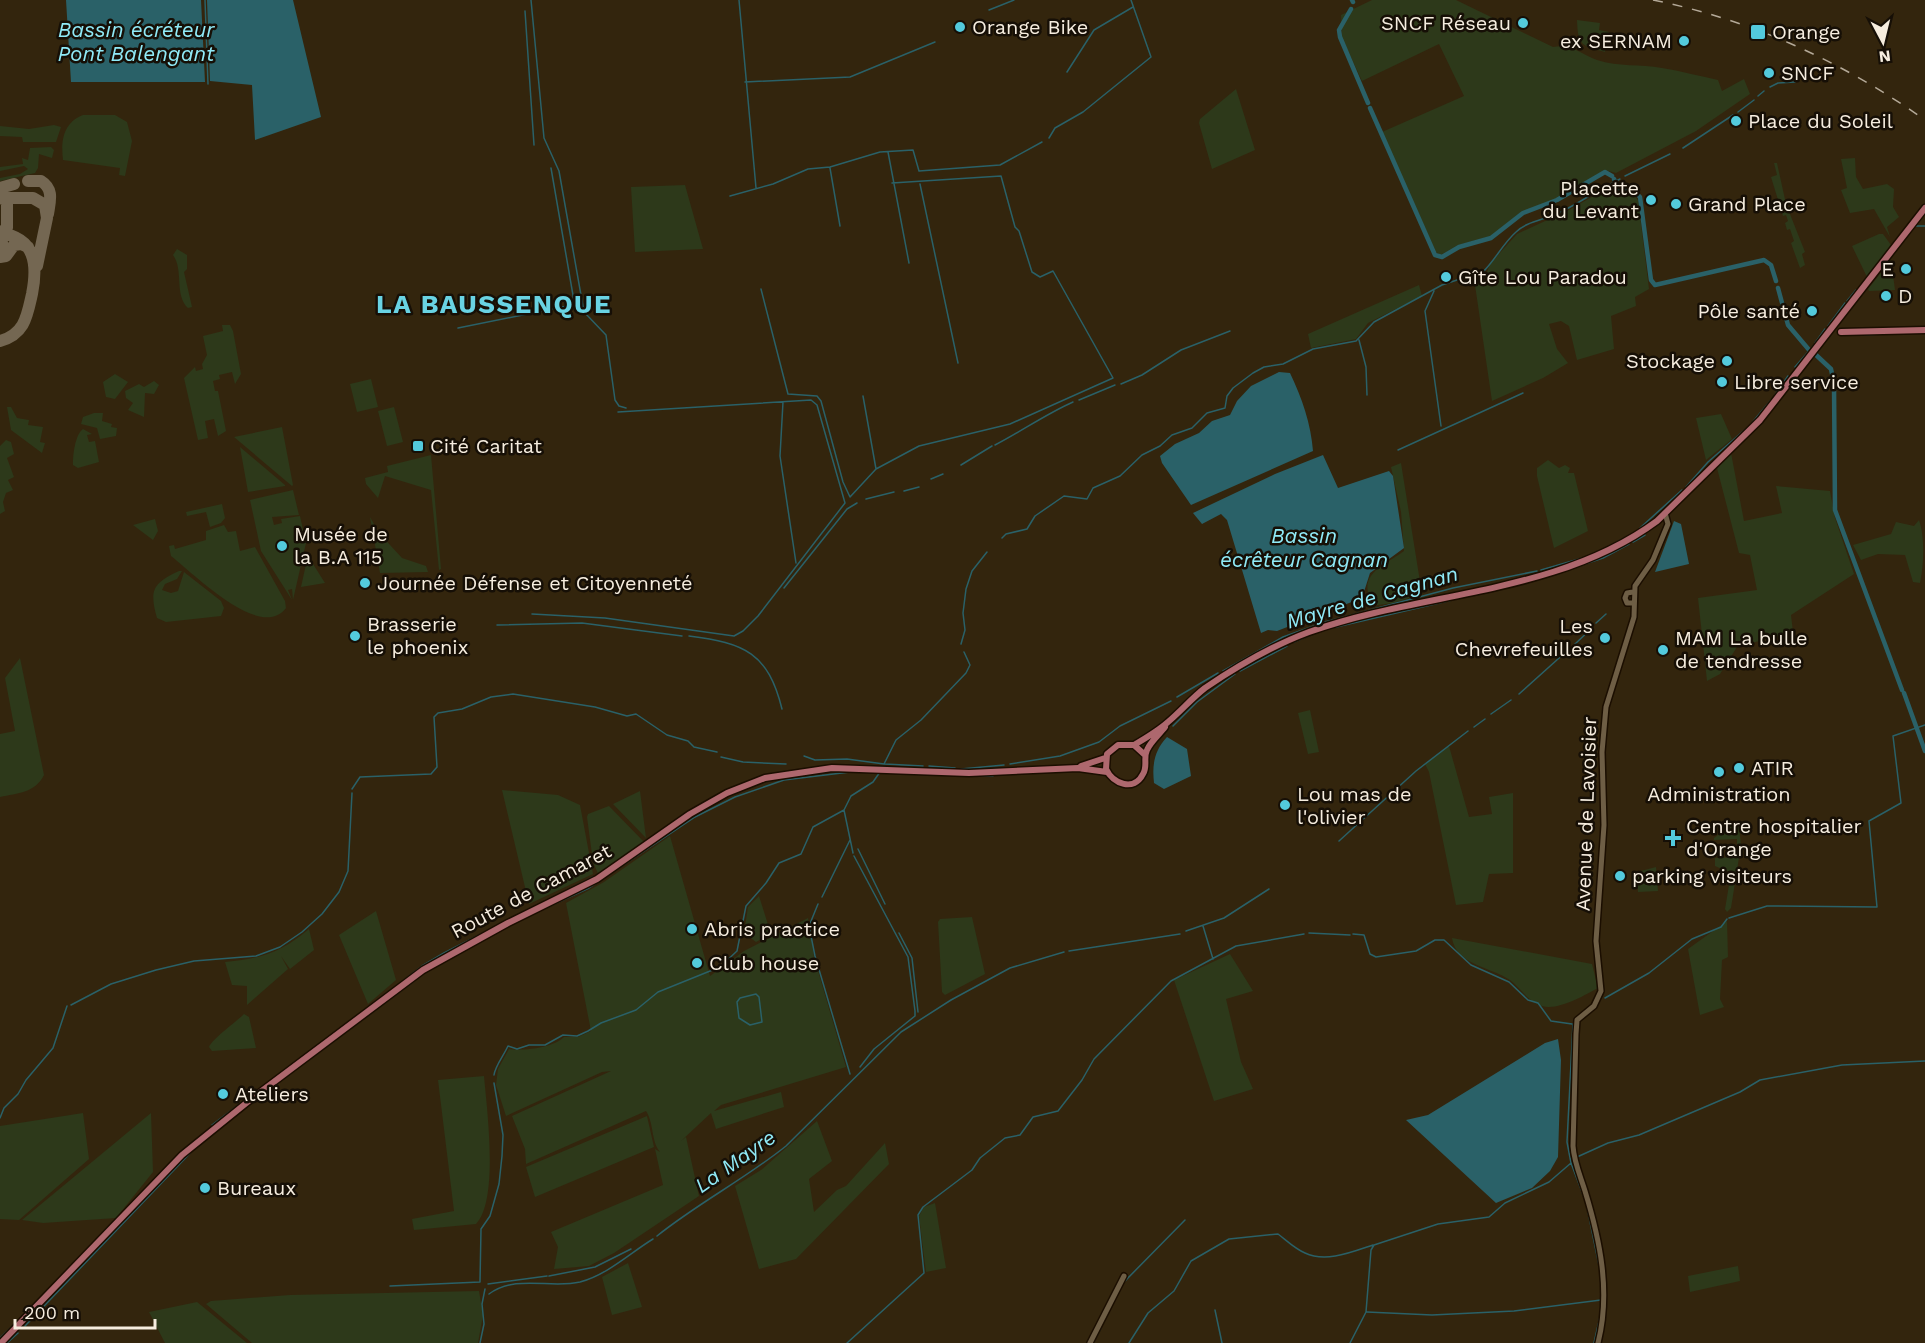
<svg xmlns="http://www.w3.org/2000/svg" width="1925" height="1343" font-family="'Work Sans',sans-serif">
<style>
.green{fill:#2d391a}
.water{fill:#2a6168}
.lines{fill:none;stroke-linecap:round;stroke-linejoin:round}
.stream{stroke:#2a6168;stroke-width:1.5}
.canal{stroke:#2a6168;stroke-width:4.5}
.taxiway{stroke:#746752;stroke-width:12}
.minor-casing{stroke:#1b0e00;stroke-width:8}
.major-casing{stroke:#1b0e00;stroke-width:9}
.minor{stroke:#6e5e45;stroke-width:5}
.major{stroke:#ae686e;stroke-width:6}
.rail{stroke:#b4a998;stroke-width:1.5;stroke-dasharray:10 10;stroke-linecap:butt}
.poi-dot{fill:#53cadc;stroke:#160f06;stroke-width:2}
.labels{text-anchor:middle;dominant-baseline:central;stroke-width:5;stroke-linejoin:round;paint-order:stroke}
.poi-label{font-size:20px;fill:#f6eddf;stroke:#160f06;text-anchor:start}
.street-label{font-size:20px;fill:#f6eddf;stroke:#160f06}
.water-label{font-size:21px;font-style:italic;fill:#90eaf7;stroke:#160f06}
.district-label{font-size:26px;font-weight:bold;letter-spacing:1.5px;fill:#69d3e3;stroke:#160f06}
</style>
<rect width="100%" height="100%" fill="#33250d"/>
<path class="green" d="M1372 0H1456L1553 47C1571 43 1581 54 1597 60 1619 67 1640 64 1662 68 1681 71 1699 76 1718 80L1722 91 1744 79 1750 94 1696 131 1616 173 1605 170 1556 199 1522 212 1491 236 1458 245 1441 255 1436 252 1382 132 1464 96 1439 44 1362 81 1342 38 1341 15Z
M1577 20 1600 23 1599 30 1609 32 1605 52C1581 45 1578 46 1577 20Z
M1236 89 1255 150 1212 169 1199 123 1200 119Z
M83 115H115L127 122 132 141 125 176 119 175 120 168 63 160C61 143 62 123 83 115Z
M54 125 61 127 56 142H23L22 137 0 136V126L29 129Z
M51 147 54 150 52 158 39 154 38 168 35 173 0 181V178L20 174 28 169 24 166 0 171V167L23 164 22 158 28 160 30 148Z
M1855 158 1856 177 1863 189 1887 184 1894 189 1893 207 1899 217 1887 227 1890 237 1874 209 1850 213 1841 190 1847 188 1841 159Z
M1774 163H1777L1786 204 1805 252 1802 254 1805 265 1800 268 1791 243 1794 241 1790 229 1787 230 1785 223 1788 221 1786 215 1783 216 1771 177 1777 175Z
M1615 184 1618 190 1631 192 1638 200 1649 289 1635 297 1636 306 1611 316 1614 349 1577 360 1569 326 1561 321 1549 324 1557 349 1568 363 1543 378 1492 401 1475 285 1484 281 1490 264 1517 234 1567 211Z
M685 185 703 249 635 252 631 187Z
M1879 234H1883L1891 245 1867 277 1852 246Z
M177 249 187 255V269L184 272 192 307 188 308C174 295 184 270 173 255Z
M1891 260 1895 290 1869 291 1868 289Z
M1419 285 1422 296 1368 323 1356 339 1311 348 1308 334Z
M222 325H230L233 331 241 374 235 384 232 372 219 375 220 379 213 381 215 391H218L226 431 218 436 214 419 205 421 208 438 198 440 184 378 195 367 196 371 203 369 202 364 207 355 203 336 223 331Z
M115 374 128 382 115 399 106 397 103 382Z
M371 379 378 407 357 412 350 384Z
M154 381 159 385 154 394 145 393 144 417 128 410 133 403 126 398 125 391 139 384 144 387Z
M7 407H11L17 418 29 420 28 425 43 427 40 442 45 443 42 453 11 430Z
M394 407 403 442 387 446 378 411Z
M94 413H103L102 421 112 424 111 427 117 428 116 436 100 439 97 428 81 424 83 417Z
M1721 414 1732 439 1706 460 1696 418Z
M282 427 293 485 292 486 234 437Z
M83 429 92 434 87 435 89 442 95 441 99 462 78 468 73 465C73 454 75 435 83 429Z
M6 440 11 442 14 454 7 458 14 477 8 480 13 490 6 493 3 502 5 511 0 514V446Z
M240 447 285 485V486L248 492Z
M1731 453 1744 521 1782 513 1776 486 1830 491 1835 518 1854 574 1791 615 1793 632 1737 647 1720 674 1707 681 1698 598 1757 590 1750 555 1739 553 1717 468Z
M431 455 441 569 439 570 431 490 385 476 378 498 366 484 365 478 388 472 387 466Z
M1548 460 1559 468 1565 465 1570 468 1568 473H1574L1588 531 1554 548 1537 476V468Z
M1401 463 1422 594 1393 603 1363 607 1362 600 1368 592C1363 571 1390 562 1404 551L1401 512 1391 467Z
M293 490 299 515 272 517 274 525 282 523 281 519 300 516 306 543 293 600 292 589 288 590 292 600 261 551 250 500Z
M222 504 225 518 221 523 210 527 206 512 187 516 186 512Z
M370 517 379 533 402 558 426 566 428 572 380 573Z
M155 519 158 531 153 540 133 525Z
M1919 520C1925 537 1924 564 1920 583L1913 582 1905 555 1878 554 1861 560 1853 545 1891 534 1896 522 1914 526Z
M224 525 228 532 236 531 240 551 255 547 285 601 286 608C261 642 193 573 171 556L169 546 174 545 175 549 206 540V531Z
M308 555V556L325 583 301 587Z
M179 571H182L177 579 165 584 162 590 171 593 178 591 184 572 221 601 224 608 221 616 166 622 157 618C149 590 153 583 179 571Z
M20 658 44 775C35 793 18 793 0 797V734L15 731 5 678Z
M1310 710 1319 752 1308 754 1298 713Z
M1449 746 1469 817 1492 814 1489 797 1513 793V873L1489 874 1483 902 1456 905 1429 772 1425 764Z
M502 790 558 795 580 805 593 874 529 904Z
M640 791 646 838 613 804Z
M609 806 644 842 599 876 593 862 587 817 588 814Z
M1735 824 1739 826 1741 845 1731 908 1727 912 1725 909 1731 873 1715 866V858L1737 857V839L1714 840V838L1718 835V826Z
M670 836 710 976 744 951 808 918 814 957 846 1067 721 1105 714 1111 781 1092 784 1107 716 1129 711 1113 681 1141 686 1137 699 1196 614 1253 589 1266 554 1269 558 1247 551 1232 663 1185 655 1149 660 1152C651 1141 654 1123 646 1111L526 1164 525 1149 512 1116 611 1071 602 1072 506 1116 496 1085 498 1069 509 1049C524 1051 553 1048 564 1037H578L591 1031 566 903 604 882Z
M1656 867 1658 891 1638 892 1637 872Z
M759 896 771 934 756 942 744 933 748 907Z
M376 911 396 980 368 1004 339 935Z
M972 917 985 974 945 995 942 992 938 922 940 919Z
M1727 921 1728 957 1722 960 1720 999 1724 1007 1700 1015 1688 949Z
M309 929 314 950 290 969 281 956 288 969 247 1005V986L232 985 225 962C263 958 280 953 309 929Z
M1452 938 1592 964 1598 988C1585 995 1558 1011 1542 1006 1528 1002 1521 988 1510 980 1491 967 1456 965 1452 938Z
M1230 954 1253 991 1226 999 1241 1062 1253 1089 1214 1101 1174 980Z
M244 1014 249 1017 256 1048 212 1051 209 1047C213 1038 235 1023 244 1014Z
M484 1076C487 1110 499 1200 476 1224L414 1230 412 1219 454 1211 438 1080Z
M83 1113 89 1159 19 1220 0 1219V1126Z
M151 1113 153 1172 116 1218 43 1223 22 1220Z
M647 1116 654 1147 535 1197 526 1167Z
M817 1121 832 1161 809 1179 814 1212 837 1190 846 1186 885 1143 889 1164 796 1259 759 1269 735 1186 761 1170Z
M935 1203 946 1268 926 1272 919 1216 924 1207Z
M628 1263 642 1307 612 1315 602 1277Z
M1738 1266 1740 1281 1690 1292 1688 1276Z
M479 1291 483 1315 478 1343H252L206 1304 211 1301 290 1295Z
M197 1302 202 1306 247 1343H165L149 1312Z"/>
<path class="water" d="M66 0H201L205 82H71Z
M207 0H293L321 117 255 140 252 85 210 81Z
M1279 372 1290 373C1302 398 1311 424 1313 451L1191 505 1162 463 1160 456 1175 444 1199 433 1212 421 1230 415 1237 401 1251 386Z
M1323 455 1338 488 1389 471 1393 476 1404 548 1370 573 1362 598 1277 631 1268 630 1261 633 1227 520 1221 514 1202 524 1193 513 1275 474Z
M1674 521 1681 524 1689 564 1655 572Z
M1167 737 1187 749 1191 776 1164 789 1154 783C1152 765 1154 751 1167 737Z
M1558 1039 1561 1060 1558 1157 1550 1171 1532 1188 1496 1203 1406 1120 1428 1115 1545 1043Z"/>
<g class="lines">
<path class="stream" d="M205 0 208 84
M531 0 544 138 559 171 584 312 606 335 615 400 619 406 626 408
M739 0 756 188
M989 10 1014 0
M525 11 534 145
M1067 72 1094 30 1133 7
M745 82 850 77 935 42
M1770 87 1778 83 1795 82
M1758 96 1764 91
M1738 112 1754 100
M1049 138 1055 128 1083 112 1151 57 1131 0
M1683 148 1733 115
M888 152 909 263
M830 168 840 226
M1625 176 1670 154
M920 184 958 363
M1609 185 1620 179
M730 196 773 184 808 169 830 167 880 152 913 150 919 171 1000 165 1042 142
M1916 226H1925
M761 289 788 394 817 396 821 401 843 482 850 497 876 469 863 396
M1434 291 1425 311 1441 426
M1847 301 1856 290
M1828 326 1845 303
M458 328 567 306 574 301 551 168
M1916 333H1920
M1923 333H1925
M1890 334 1913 333
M1864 335 1882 334
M1359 340 1366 367 1367 395
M1815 343 1825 329
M1795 367 1814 345
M1121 384 1142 375 1181 350 1230 331
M1775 395 1788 376
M1079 400 1115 385
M783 402 780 456 796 563
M1751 424 1771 400
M995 445C1022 431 1046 414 1073 402
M1398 450 1523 393
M961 465 992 446
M876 469 919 446 1010 424 1113 378 1053 271 1040 277 1032 272 1019 231 1015 227 1001 176 892 183
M931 479 943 474
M1686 487 1708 462 1748 427
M904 491 919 487
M866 499 894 492
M1640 528 1682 490
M1002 538 1006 534 1027 529 1035 516 1064 496 1087 499 1093 488 1120 476 1142 455 1160 446 1172 435 1192 428 1207 413 1225 408 1227 396 1233 388 1253 373 1264 367 1283 364 1313 349 1356 341 1374 322 1442 285 1463 278 1469 282C1490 272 1499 247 1516 232 1527 221 1545 220 1558 213 1575 206 1590 194 1607 187
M1633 542 1645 535
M1612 545 1621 540
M1541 570 1586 557
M1554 574 1603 558 1629 544
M784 588 847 509 857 503
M532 614 605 618 734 636 743 631 758 616 845 503 817 405 811 400 618 412
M1596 623 1606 614
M497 625 582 623 682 636
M1336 627 1452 600
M689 636C745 643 768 653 782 709
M1294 642 1315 633
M961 644 965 630 963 613 966 589 972 571 987 552
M1575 644 1592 628
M1223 671 1283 637 1325 622 1453 588 1537 571
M1240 671 1287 646
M1519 694 1568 650
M1177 697 1218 673
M1491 714 1511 700
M1173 726 1197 702 1235 674
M1474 727 1485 719
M804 756 815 760 847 759 884 764
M721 757 743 762 786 764
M884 764 896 740 921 720 966 673 970 665 964 652
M885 764 923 766
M1010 764 1060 756 1099 742 1120 726 1171 701
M929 766 955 768
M961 769 1004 765
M919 774 993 776
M352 789 360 777 431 774 437 767 434 717 438 713 462 709 491 697 513 694 595 707 627 716 636 714 667 735 688 741 694 747 717 752
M844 810 853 853
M1339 841 1416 771 1468 731
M858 849 885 904
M854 856 908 957 915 1011V1016L874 1049 860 1067
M822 897 850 840
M818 904 809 926 815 956 850 1074
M543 909 589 888 695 817 735 797 784 780 850 772
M1729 918 1767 906 1877 907 1869 821 1901 803 1893 736 1925 725
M1203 926 1213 959
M1186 931 1224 918 1269 889
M899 933 912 958 918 1012
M1309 933 1350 935
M1353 934 1364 935 1370 954 1376 957 1416 951 1435 940H1444L1471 965 1509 982 1528 1000 1538 1003 1551 1021 1572 1024
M1069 951 1180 934
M390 991 422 966 444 953 593 877
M756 994 759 997 762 1022 750 1025 739 1018 737 1002 740 998Z
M1605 998 1649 973 1692 939 1721 927 1727 919
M71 1005 111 984 156 970 194 961 256 956 280 947 302 932 322 914 339 892 348 871 352 793
M1579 1021 1592 1011
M494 1075C495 1066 504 1055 508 1046L517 1049 529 1045H545L563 1035 577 1036 588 1031 601 1023 636 1010 658 992 720 967 737 951 746 906 766 883 779 863 801 854 813 827 844 810 851 796 873 782 880 772
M252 1102 414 981
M0 1118 4 1108 18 1094 26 1080 53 1048 67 1006
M212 1125 291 1065
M1577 1157 1608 1143 1639 1135 1740 1092 1760 1080 1842 1065 1925 1061
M1571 1163 1584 1197
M1587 1207 1599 1265
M657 1236C698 1203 745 1179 786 1146L901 1032 951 1000 1010 968 1064 952
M91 1246 108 1227
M549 1276 595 1267 631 1249
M1125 1281 1185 1220
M488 1284 547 1276
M390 1286 480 1282 481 1229 490 1216 499 1184 502 1156 503 1135 494 1083
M489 1294C517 1274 550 1289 580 1282 607 1275 630 1253 653 1239
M1215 1310 1222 1343
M1367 1312 1432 1315 1514 1311 1601 1300
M25 1326 194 1149
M0 1338 21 1318
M7 1343 18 1333
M480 1343 484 1324 482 1304 485 1289
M847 1343 924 1273 918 1215 923 1207 972 1170 980 1158 1005 1138 1020 1135 1033 1117 1058 1111 1082 1080 1094 1059 1171 981 1236 946 1304 934
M1093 1343 1101 1328
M1129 1343 1148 1313 1174 1291 1191 1261 1229 1239 1278 1234C1286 1240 1295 1249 1305 1253 1326 1263 1352 1252 1373 1245
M1350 1343 1366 1312 1371 1250 1374 1245 1438 1224 1489 1217 1505 1203 1549 1182 1571 1163 1567 1142 1573 1024
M1594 1343 1600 1317"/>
<path class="canal" d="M1352 0 1353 2
M1351 9 1339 30 1340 37 1368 103
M1370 108 1435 255 1442 257 1459 247 1491 238 1523 213 1557 200 1605 172 1612 176
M1614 179 1619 189H1632L1640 197 1651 280 1655 285 1764 260 1771 265 1776 281
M1778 288 1788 325 1810 351
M1815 354 1831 369 1834 383 1835 510 1902 690
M1904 693 1925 751"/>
<path class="taxiway" d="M28 181H41C54 189 50 201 48 214
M0 188 14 184
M0 198H33L45 205 47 218 37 266
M0 198 6 200 7 203V228L0 233
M0 233C35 238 38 264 32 294 27 316 25 334 0 341
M0 245 2 243 0 246
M0 257 6 256 14 245 21 244 28 247"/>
<g class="minor-casing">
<path id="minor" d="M1633 603H1627L1625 598 1627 593 1633 592
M1090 1343 1124 1276
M1598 1343C1611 1292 1600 1240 1585 1191 1580 1175 1574 1162 1573 1146L1576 1034 1577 1020 1594 1006 1601 991 1596 941 1604 825 1602 752 1606 707 1634 617 1635 586 1653 560 1668 524 1665 513"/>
</g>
<g class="major-casing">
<path id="major" d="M1841 332 1925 330
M1134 745C1146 738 1158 731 1168 722 1181 711 1192 698 1205 688 1236 667 1274 645 1309 632 1423 591 1557 595 1657 521L1760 420 1925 208
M1145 755 1134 745H1118L1107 754 1106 769C1113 784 1134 792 1143 774 1148 766 1143 758 1147 750 1151 741 1159 735 1165 727
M1081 766 1105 758
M1 1343 182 1155 255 1096 423 970 508 923 597 879 690 814 727 793 765 778 832 768 969 773 1078 768 1107 772"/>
</g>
<use href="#minor" class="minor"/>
<use href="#major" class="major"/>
<path class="rail" d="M1653 0C1752 20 1843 62 1925 120"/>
</g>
<g class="poi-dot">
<circle cx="1523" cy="23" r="6"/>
<circle cx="960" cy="27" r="6"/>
<rect x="1750" y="24" width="16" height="16" rx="3"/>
<circle cx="1684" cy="41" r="6"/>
<circle cx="1769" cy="73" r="6"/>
<circle cx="1736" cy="121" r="6"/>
<circle cx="1651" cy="200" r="6"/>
<circle cx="1676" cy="204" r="6"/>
<circle cx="1906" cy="269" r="6"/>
<circle cx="1446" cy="277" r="6"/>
<circle cx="1886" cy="296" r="6"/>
<circle cx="1812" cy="311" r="6"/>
<circle cx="1727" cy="361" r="6"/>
<circle cx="1722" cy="382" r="6"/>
<rect x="412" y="440" width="12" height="12" rx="3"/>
<circle cx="282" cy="546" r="6"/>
<circle cx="365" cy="583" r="6"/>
<circle cx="355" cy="636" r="6"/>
<circle cx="1605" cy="638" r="6"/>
<circle cx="1663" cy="650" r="6"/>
<circle cx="1739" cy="768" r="6"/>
<circle cx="1719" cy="772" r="6"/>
<circle cx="1285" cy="805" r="6"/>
<path d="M1670 829h6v6h6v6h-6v6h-6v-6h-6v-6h6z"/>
<circle cx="1620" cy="876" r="6"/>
<circle cx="692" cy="929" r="6"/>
<circle cx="697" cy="963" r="6"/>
<circle cx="223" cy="1094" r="6"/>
<circle cx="205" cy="1188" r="6"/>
</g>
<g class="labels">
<g class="poi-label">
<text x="1511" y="23" text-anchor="end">SNCF Réseau</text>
<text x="972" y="27">Orange Bike</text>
<text x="1772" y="32">Orange</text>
<text x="1672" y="41" text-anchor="end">ex SERNAM</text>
<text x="1781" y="73">SNCF</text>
<text x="1748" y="121">Place du Soleil</text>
<text x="1639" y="188" text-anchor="end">Placette<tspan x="1639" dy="23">du Levant</tspan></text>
<text x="1688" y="204">Grand Place</text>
<text x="1894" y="269" text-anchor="end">E</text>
<text x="1458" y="277">Gîte Lou Paradou</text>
<text x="1898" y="296">D</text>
<text x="1800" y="311" text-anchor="end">Pôle santé</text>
<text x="1715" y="361" text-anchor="end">Stockage</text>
<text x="1734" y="382">Libre service</text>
<text x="430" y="446">Cité Caritat</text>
<text x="294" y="534">Musée de<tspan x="294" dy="23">la B.A 115</tspan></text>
<text x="377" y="583">Journée Défense et Citoyenneté</text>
<text x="367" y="624">Brasserie<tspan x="367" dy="23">le phoenix</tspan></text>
<text x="1593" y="626" text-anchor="end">Les<tspan x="1593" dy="23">Chevrefeuilles</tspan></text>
<text x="1675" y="638">MAM La bulle<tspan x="1675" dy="23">de tendresse</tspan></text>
<text x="1751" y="768">ATIR</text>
<text x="1297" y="794">Lou mas de<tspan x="1297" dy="23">l'olivier</tspan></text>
<text x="1719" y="794" text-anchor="middle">Administration</text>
<text x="1686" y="826">Centre hospitalier<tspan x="1686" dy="23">d'Orange</tspan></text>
<text x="1632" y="876">parking visiteurs</text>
<text x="704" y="929">Abris practice</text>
<text x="709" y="963">Club house</text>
<text x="235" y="1094">Ateliers</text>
<text x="217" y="1188">Bureaux</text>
</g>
<g class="street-label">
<text transform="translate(1586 814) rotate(-88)">Avenue de Lavoisier</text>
<text transform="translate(531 891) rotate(-28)">Route de Camaret</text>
</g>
<g class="water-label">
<text x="136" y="29">Bassin écréteur<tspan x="136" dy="24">Pont Balengant</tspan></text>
<text x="1304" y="535">Bassin<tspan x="1304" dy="24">écrêteur Cagnan</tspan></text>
<text transform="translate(1372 597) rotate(-16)">Mayre de Cagnan</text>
<text transform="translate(735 1161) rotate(-35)">La Mayre</text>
</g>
<g class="district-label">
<text x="494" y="304">LA BAUSSENQUE</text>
</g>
</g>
<g transform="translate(1883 42) rotate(173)" stroke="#160f06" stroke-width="4.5" paint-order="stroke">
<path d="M0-4.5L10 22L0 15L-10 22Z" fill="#f6eddf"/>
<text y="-9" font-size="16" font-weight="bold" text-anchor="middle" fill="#f6eddf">N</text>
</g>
<path d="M15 1319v9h140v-9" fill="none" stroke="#f6eddf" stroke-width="3"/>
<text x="24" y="1319" font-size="18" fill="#f6eddf" stroke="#160f06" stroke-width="4.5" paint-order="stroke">200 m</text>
</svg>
